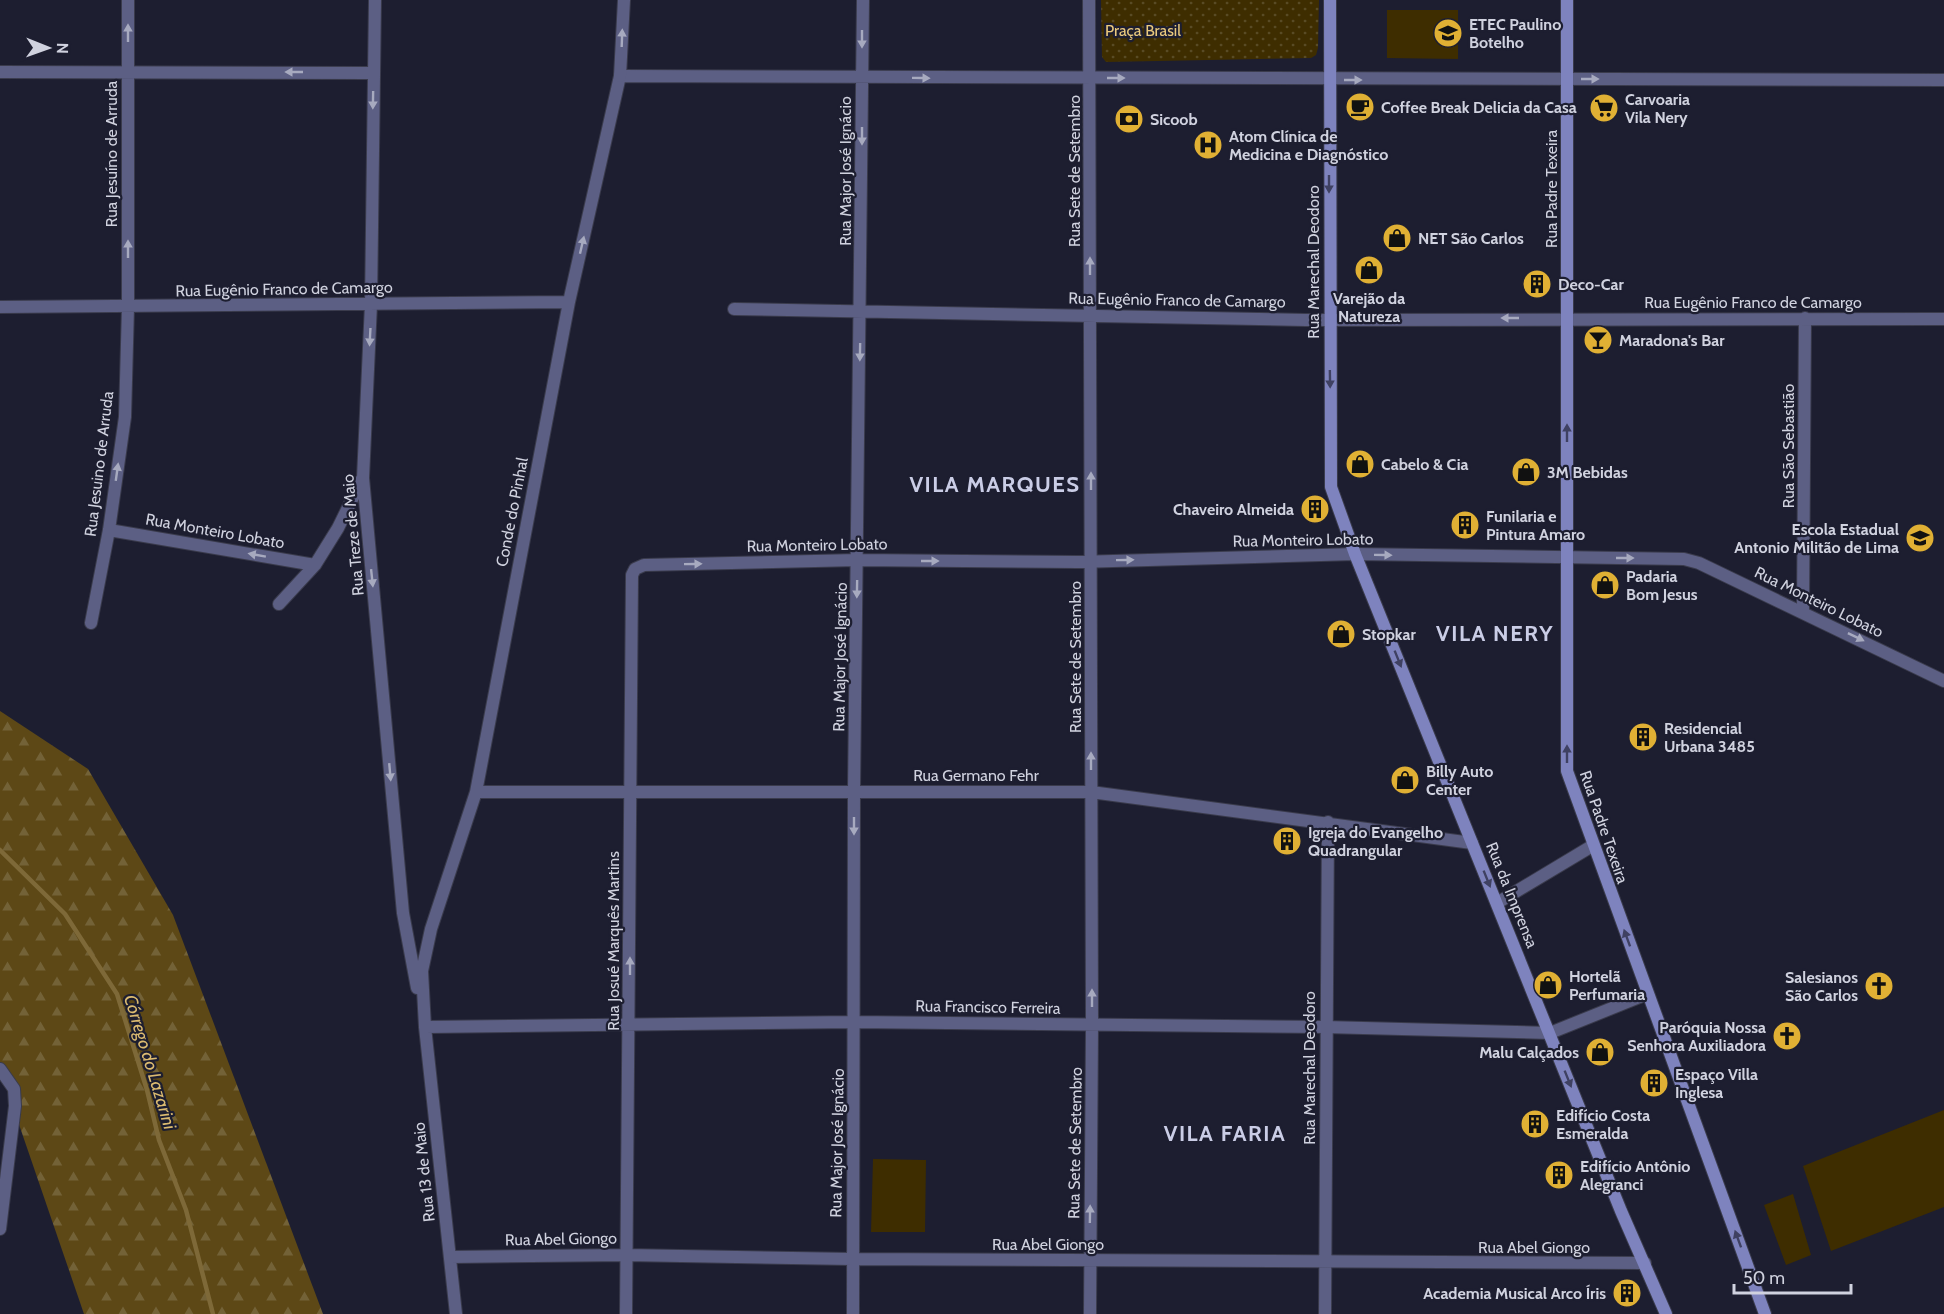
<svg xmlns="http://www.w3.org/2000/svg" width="1944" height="1314" font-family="Cabin,sans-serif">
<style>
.grass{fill:url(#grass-dots)}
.forest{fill:url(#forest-firs)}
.garden{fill:#3e2d00}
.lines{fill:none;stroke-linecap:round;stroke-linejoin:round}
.stream{stroke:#7e6938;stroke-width:4.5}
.minor-casing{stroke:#3a3b4c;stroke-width:14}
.tertiary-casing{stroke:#3a3b4c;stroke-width:14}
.secondary-casing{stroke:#3a3b4c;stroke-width:14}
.minor{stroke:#5c5f84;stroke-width:12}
.tertiary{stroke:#5c5f84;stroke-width:12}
.secondary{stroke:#7e83be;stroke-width:12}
.oneway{fill:#a7aabf}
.oneway2{fill:#3f4162}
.labels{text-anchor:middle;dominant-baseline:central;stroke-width:4.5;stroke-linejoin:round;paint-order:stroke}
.poi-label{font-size:16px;font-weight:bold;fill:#d0d2df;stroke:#1d1e30;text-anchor:start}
.park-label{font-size:16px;fill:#eac97d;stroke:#1d1e30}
.street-label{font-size:16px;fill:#d0d2df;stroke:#1d1e30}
.water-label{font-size:18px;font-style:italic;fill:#dcbb70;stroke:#1d1e30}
.district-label{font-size:22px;font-weight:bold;letter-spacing:1.5px;fill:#cacde6;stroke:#1d1e30}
</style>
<defs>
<pattern id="grass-dots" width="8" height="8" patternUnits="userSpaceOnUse" patternTransform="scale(1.5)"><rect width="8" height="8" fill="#3e2d00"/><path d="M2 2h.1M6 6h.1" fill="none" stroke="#594b25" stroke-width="1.8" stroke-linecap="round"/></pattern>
<pattern id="forest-firs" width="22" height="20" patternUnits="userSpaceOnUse" patternTransform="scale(1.5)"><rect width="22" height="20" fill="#5d4816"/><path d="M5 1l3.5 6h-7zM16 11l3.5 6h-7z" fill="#736237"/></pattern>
</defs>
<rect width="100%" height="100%" fill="#1d1e30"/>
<path class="grass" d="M1101 0H1319L1318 48 1316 55 1311 58 1106 62 1102 57Z"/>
<path class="forest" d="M0 711 88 769 173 915 323 1314H84L0 1069Z"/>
<path class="garden" d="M1387 10H1458V59L1387 58Z
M1944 1110V1207L1831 1251 1803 1166Z
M873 1159 926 1160 925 1232H871Z
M1793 1194 1811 1255 1786 1265 1764 1205Z"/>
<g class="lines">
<path class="stream" d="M0 850 65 914 117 994 147 1090 159 1140 186 1210 213 1314"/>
<g class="minor-casing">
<path id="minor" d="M375 0 371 304 363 478 403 913 417 988
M1089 0 1092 1025 1090 1314
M0 72 374 73
M0 307 569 302
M734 309 1306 320 1944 319
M109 530 315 565
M279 604 315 565 338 528 362 479
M1803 611 1805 318
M91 623 109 530 125 417 128 307V0
M476 792H1091L1472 843
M1497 903 1592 846
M425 1027 854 1022 1325 1027 1550 1033 1647 994
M0 1069 14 1089 15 1106 0 1229
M450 1257 626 1255 852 1259 1645 1263
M456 1314 425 1027 422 971 431 929 476 792 569 302 620 76 1944 80
M626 1314 632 575 635 569 644 565 857 560 1078 562 1355 554 1684 559 1699 563 1944 681
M853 1314 854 791 863 0
M1325 1314 1328 822"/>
</g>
<g class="tertiary-casing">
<path id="tertiary" d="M620 76 624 0"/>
</g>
<g class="secondary-casing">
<path id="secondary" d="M1330 0 1331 487 1355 554 1621 1211 1666 1314
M1567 0V771L1765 1314"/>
</g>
<use href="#minor" class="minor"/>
<use href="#tertiary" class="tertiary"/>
<use href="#secondary" class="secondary"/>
</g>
<defs><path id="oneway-solid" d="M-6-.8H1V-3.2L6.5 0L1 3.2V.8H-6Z" transform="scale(1.5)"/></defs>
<g class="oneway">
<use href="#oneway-solid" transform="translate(128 33) rotate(-90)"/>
<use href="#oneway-solid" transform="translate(622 38) rotate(-88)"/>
<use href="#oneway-solid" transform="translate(862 39) rotate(90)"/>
<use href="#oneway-solid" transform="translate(294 72) rotate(-180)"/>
<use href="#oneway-solid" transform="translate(921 78) rotate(1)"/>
<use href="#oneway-solid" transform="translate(1116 78)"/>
<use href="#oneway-solid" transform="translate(1590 79)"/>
<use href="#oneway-solid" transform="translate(1353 80)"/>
<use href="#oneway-solid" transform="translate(373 100) rotate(91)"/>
<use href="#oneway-solid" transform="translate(862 136) rotate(90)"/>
<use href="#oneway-solid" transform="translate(582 245) rotate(-77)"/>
<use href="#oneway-solid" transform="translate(128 249) rotate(-90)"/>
<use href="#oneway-solid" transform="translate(1090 266) rotate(-90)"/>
<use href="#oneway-solid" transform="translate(1510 318) rotate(180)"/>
<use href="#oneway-solid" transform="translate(370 337) rotate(93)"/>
<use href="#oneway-solid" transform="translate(860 352) rotate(91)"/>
<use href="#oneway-solid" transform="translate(117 472) rotate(-82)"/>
<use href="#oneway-solid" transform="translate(1091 481) rotate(-90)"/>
<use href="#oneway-solid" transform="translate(257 555) rotate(-170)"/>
<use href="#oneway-solid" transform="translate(1383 555) rotate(1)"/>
<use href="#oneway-solid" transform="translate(1625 558)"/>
<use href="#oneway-solid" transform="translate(1125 560) rotate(-1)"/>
<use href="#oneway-solid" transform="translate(930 561)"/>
<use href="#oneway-solid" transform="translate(693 564) rotate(-1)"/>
<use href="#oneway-solid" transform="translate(372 578) rotate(84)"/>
<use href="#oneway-solid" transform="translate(857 589) rotate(91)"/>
<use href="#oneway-solid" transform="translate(1856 637) rotate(26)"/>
<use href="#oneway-solid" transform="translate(1091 761) rotate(-90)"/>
<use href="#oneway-solid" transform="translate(390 772) rotate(85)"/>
<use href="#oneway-solid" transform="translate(854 826) rotate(90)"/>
<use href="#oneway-solid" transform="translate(630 966) rotate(-90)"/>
<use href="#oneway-solid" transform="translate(1092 998) rotate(-90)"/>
<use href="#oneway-solid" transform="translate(1090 1214) rotate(-89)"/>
</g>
<g class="oneway2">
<use href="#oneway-solid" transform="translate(1329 184) rotate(90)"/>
<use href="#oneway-solid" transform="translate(1330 379) rotate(89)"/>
<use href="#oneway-solid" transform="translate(1567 433) rotate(-90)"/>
<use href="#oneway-solid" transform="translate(1398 659) rotate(68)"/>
<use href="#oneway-solid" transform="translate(1567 754) rotate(-90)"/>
<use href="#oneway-solid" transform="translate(1487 879) rotate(68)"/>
<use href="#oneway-solid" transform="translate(1627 938) rotate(-110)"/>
<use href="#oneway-solid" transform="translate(1568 1079) rotate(68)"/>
<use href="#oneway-solid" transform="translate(1738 1239) rotate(-110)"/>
</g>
<defs>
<g id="university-disc" transform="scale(1.5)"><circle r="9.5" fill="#e0b034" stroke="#1d1e30"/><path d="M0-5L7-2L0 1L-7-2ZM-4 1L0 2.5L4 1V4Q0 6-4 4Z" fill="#111"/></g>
<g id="cafe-disc" transform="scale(1.5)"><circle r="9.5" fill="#e0b034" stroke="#1d1e30"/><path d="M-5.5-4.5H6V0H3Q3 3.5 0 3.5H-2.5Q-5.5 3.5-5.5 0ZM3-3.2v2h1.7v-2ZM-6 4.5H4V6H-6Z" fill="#111"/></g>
<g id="supermarket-disc" transform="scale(1.5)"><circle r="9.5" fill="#e0b034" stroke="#1d1e30"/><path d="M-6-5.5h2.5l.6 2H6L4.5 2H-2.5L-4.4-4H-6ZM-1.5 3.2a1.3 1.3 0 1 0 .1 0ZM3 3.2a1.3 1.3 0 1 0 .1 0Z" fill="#111"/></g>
<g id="bank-disc" transform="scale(1.5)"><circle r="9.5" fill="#e0b034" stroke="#1d1e30"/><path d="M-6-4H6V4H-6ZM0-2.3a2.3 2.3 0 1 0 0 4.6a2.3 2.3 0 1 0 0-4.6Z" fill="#111"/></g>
<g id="hospital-disc" transform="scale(1.5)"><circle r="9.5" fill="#e0b034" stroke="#1d1e30"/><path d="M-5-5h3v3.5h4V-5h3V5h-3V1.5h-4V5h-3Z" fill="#111"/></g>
<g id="shop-disc" transform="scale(1.5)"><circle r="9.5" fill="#e0b034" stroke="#1d1e30"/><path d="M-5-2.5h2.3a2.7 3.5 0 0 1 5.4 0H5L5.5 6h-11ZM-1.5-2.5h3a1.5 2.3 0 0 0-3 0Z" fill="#111"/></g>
<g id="building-disc" transform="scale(1.5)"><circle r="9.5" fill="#e0b034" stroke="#1d1e30"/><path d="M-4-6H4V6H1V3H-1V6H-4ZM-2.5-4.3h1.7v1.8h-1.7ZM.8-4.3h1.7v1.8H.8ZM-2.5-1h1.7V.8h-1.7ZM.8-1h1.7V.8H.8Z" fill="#111"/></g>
<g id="bar-disc" transform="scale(1.5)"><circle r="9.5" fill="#e0b034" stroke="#1d1e30"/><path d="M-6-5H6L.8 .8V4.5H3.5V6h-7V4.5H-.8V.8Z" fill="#111"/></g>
<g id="school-disc" transform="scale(1.5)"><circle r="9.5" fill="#e0b034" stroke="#1d1e30"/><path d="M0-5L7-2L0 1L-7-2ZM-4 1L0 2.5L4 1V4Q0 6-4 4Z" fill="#111"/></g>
<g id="church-disc" transform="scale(1.5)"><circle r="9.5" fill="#e0b034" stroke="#1d1e30"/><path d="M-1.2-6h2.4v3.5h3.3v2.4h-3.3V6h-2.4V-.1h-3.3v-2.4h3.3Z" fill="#111"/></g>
</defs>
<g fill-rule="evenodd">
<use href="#university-disc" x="1448" y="33"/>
<use href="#cafe-disc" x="1360" y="107"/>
<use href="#supermarket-disc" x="1604" y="108"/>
<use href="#bank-disc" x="1129" y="119"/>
<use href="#hospital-disc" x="1208" y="145"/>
<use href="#shop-disc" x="1397" y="238"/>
<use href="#shop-disc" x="1369" y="270"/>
<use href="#building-disc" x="1537" y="284"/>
<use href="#bar-disc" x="1598" y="340"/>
<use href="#shop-disc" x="1360" y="464"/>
<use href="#shop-disc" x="1526" y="472"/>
<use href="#building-disc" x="1315" y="509"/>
<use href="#building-disc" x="1465" y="525"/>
<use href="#school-disc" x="1920" y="538"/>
<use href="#shop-disc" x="1605" y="585"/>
<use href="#shop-disc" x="1341" y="634"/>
<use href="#building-disc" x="1643" y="737"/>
<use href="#shop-disc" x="1405" y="780"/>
<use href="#building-disc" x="1287" y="841"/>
<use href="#shop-disc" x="1548" y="985"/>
<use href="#church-disc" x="1879" y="986"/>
<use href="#church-disc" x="1787" y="1036"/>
<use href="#shop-disc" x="1600" y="1052"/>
<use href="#building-disc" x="1654" y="1083"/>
<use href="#building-disc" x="1535" y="1124"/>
<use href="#building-disc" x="1559" y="1175"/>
<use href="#building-disc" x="1627" y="1293"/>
</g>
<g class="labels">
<g class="poi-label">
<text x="1469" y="24">ETEC Paulino<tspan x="1469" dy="18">Botelho</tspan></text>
<text x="1625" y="99">Carvoaria<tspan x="1625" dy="18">Vila Nery</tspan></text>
<text x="1381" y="107">Coffee Break Delicia da Casa</text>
<text x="1150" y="119">Sicoob</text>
<text x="1229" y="136">Atom Clínica de<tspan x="1229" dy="18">Medicina e Diagnóstico</tspan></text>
<text x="1418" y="238">NET São Carlos</text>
<text x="1558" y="284">Deco-Car</text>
<text x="1369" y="298" text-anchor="middle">Varejão da<tspan x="1369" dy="18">Natureza</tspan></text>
<text x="1619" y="340">Maradona's Bar</text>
<text x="1381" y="464">Cabelo &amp; Cia</text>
<text x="1547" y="472">3M Bebidas</text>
<text x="1294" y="509" text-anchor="end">Chaveiro Almeida</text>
<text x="1486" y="516">Funilaria e<tspan x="1486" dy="18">Pintura Amaro</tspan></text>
<text x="1899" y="529" text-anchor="end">Escola Estadual<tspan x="1899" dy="18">Antonio Militão de Lima</tspan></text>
<text x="1626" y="576">Padaria<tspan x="1626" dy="18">Bom Jesus</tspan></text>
<text x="1362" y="634">Stopkar</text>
<text x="1664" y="728">Residencial<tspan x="1664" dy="18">Urbana 3485</tspan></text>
<text x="1426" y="771">Billy Auto<tspan x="1426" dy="18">Center</tspan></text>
<text x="1308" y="832">Igreja do Evangelho<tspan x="1308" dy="18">Quadrangular</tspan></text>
<text x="1569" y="976">Hortelã<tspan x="1569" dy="18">Perfumaria</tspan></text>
<text x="1858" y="977" text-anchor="end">Salesianos<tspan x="1858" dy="18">São Carlos</tspan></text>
<text x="1766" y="1027" text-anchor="end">Paróquia Nossa<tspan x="1766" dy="18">Senhora Auxiliadora</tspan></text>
<text x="1579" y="1052" text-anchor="end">Malu Calçados</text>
<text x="1675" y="1074">Espaço Villa<tspan x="1675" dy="18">Inglesa</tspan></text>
<text x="1556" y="1115">Edifício Costa<tspan x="1556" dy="18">Esmeralda</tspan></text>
<text x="1580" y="1166">Edifício Antônio<tspan x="1580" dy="18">Alegranci</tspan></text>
<text x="1606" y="1293" text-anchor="end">Academia Musical Arco Íris</text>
</g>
<g class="park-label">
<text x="1143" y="30">Praça Brasil</text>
</g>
<g class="street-label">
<text transform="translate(111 154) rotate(-90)">Rua Jesuíno de Arruda</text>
<text transform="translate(845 171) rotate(-90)">Rua Major José Ignácio</text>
<text transform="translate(1074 171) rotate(-90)">Rua Sete de Setembro</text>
<text transform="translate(1551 189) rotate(-90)">Rua Padre Texeira</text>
<text transform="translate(1313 262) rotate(-90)">Rua Marechal Deodoro</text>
<text transform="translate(284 289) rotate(-1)">Rua Eugênio Franco de Camargo</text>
<text transform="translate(1177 300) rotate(1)">Rua Eugênio Franco de Camargo</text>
<text x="1753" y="302">Rua Eugênio Franco de Camargo</text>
<text transform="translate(1788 446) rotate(-90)">Rua São Sebastião</text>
<text transform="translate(99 464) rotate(-83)">Rua Jesuino de Arruda</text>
<text transform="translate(512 512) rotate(-79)">Conde do Pinhal</text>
<text transform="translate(215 531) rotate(10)">Rua Monteiro Lobato</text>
<text transform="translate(353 535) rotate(-95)">Rua Treze de Maio</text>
<text transform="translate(1303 540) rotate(-1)">Rua Monteiro Lobato</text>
<text transform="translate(817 545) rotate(-1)">Rua Monteiro Lobato</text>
<text transform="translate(1819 602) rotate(26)">Rua Monteiro Lobato</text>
<text transform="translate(840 657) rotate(-89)">Rua Major José Ignácio</text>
<text transform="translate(1075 657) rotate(-90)">Rua Sete de Setembro</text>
<text x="976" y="775">Rua Germano Fehr</text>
<text transform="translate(1604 827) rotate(71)">Rua Padre Texeira</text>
<text transform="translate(1512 895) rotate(68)">Rua da Imprensa</text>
<text transform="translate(613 941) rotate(-90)">Rua Josué Marquês Martins</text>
<text transform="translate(988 1007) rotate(1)">Rua Francisco Ferreira</text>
<text transform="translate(1309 1068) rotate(-90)">Rua Marechal Deodoro</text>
<text transform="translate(837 1143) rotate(-89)">Rua Major José Ignácio</text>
<text transform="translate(1075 1143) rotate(-89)">Rua Sete de Setembro</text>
<text transform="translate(424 1172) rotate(-96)">Rua 13 de Maio</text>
<text transform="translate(561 1239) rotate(-1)">Rua Abel Giongo</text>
<text x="1048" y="1244">Rua Abel Giongo</text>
<text x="1534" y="1247">Rua Abel Giongo</text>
</g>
<g class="water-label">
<text transform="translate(150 1062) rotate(73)">Córrego do Lazarini</text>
</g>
<g class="district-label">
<text x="995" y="484">VILA MARQUES</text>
<text x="1495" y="633">VILA NERY</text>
<text x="1225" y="1133">VILA FARIA</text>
</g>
</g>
<g transform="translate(48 48) rotate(91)" stroke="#1d1e30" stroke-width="4.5" paint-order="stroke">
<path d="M0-4.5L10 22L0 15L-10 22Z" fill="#d0d2df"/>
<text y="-9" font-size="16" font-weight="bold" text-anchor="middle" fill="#d0d2df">N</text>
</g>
<path d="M1734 1284v9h117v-9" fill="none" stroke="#d0d2df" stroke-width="3"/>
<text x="1743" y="1284" font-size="18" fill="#d0d2df" stroke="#1d1e30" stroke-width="4.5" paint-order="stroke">50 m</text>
</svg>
